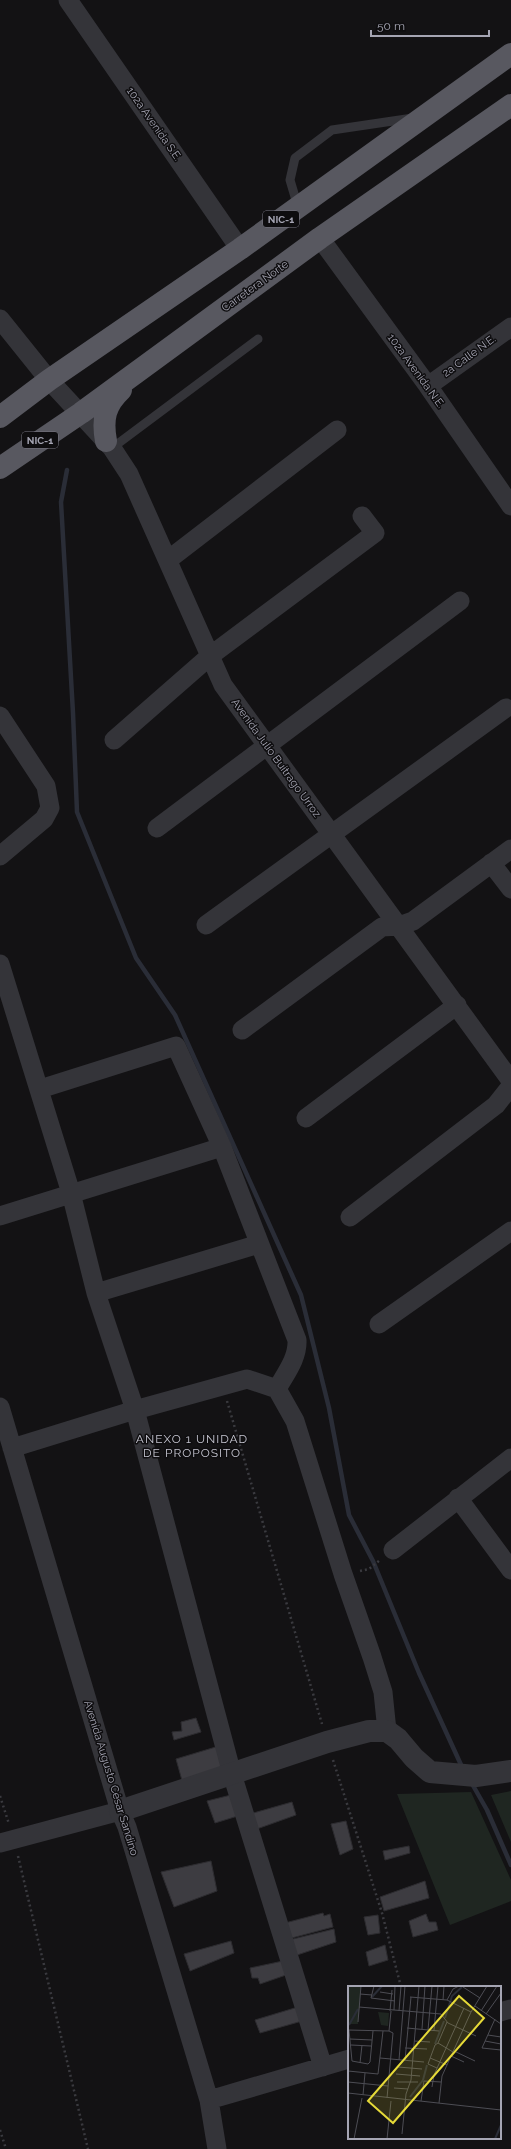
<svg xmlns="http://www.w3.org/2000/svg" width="511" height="2149" font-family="Raleway,sans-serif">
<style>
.green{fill:#1f2621}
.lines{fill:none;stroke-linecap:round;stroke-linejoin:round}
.stream{stroke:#2a2d37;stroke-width:4.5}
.building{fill:#3d3c41;stroke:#2d2c30}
.path{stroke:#3a3a3f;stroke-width:2.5;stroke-dasharray:2 3;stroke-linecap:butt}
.service{stroke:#343439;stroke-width:9}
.minor{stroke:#343439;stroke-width:19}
.tertiary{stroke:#343439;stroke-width:22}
.trunk{stroke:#585860;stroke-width:22}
.labels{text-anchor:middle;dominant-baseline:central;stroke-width:3;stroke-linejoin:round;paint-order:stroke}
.shield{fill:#0e0d0f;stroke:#787782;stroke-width:1}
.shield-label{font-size:10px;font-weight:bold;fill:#a5a5b3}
.street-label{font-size:11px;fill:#a5a5b3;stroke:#0e0d0f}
.neighbourhood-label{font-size:12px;letter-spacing:1px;fill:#c5c5d0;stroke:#0e0d0f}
.inset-river{fill:none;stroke:#2a2d37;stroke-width:2}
.inset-road{fill:none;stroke:#4d4d54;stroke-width:1}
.view{fill:#e6da38;fill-opacity:0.15;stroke:#e6da38;stroke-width:2}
.inset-edge{fill:none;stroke:#a5a5b3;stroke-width:2}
</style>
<rect width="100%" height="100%" fill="#131214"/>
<path class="green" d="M511 1791V1842L491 1795Z
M471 1792 511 1880V1901L450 1925 397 1794Z"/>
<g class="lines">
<path class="stream" d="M67 470 61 502 73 713 77 812 136 958 175 1015 301 1295 329 1408 349 1515 373 1561 419 1673 462 1767
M471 1782 487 1810 511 1865"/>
</g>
<path class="building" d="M196 1718 201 1732 174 1740 172 1732 182 1731 181 1722Z
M219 1746 228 1773 183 1784 176 1759Z
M235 1794 241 1815 215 1823 207 1801Z
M292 1802 296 1815 254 1830 250 1814Z
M346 1821 353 1849 340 1855 331 1824Z
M409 1846 410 1853 385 1860 383 1851Z
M211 1861 217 1891 174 1907 161 1872Z
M425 1881 429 1898 384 1911 380 1897Z
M323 1913 324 1916 330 1914 333 1927 288 1939 285 1923Z
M426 1914 429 1922H436L438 1930 413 1937 409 1921Z
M378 1915 380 1933 368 1935 364 1917Z
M334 1929 336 1942 294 1956 289 1940Z
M231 1941 234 1953 190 1971 184 1954Z
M385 1945 388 1960 369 1966 366 1952Z
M283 1961 286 1975 260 1984 258 1978H252L250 1968Z
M298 2007 302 2021 260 2033 255 2020Z"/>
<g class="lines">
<path class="path" d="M227 1401 322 1724
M360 1571 369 1569 380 1560
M333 1760 382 1913 401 1987
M0 1796 9 1824
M18 1856 88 2149
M0 2130 6 2149"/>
<path class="service" d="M298 207 290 180 295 158 332 130 413 118
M112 448 258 339"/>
<path class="minor" d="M68 0 240 249
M320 238 428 386 511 506
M0 319 49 380 112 448 129 474 223 685 511 1081
M428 386 511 327
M168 560 337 430
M0 716 46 786 50 808 44 819 0 856
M114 740 210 656 375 533 362 516
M157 828 460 601
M491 863 511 889
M206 925 506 708
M0 964 71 1193 96 1293 135 1410 232 1774 323 2067
M242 1030 382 927 399 926 413 921 511 849
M40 1089 176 1046 222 1147 297 1340C298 1358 286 1373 277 1389
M306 1118 457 1005
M0 1216 222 1147
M350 1217 496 1105 511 1086
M96 1293 259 1244
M379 1324 511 1231
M0 1407 120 1811 127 1827 209 2100 217 2149
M12 1448 135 1410 247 1379 277 1389 295 1421 343 1574 372 1657 383 1692 387 1731
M458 1498 511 1570
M393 1550 511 1458
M0 1843 120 1811
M500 2012 511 2009
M209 2100 349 2059"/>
<path class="tertiary" d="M120 1811 327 1742 369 1731H387L398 1739 414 1758 430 1772 476 1776 511 1771"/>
<path class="trunk" d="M0 417 49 380 240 249 511 54
M106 441C102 419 105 405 121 390
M0 468 81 413 320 238 511 105"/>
</g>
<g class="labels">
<g class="shield">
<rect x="263" y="211" width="36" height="16" rx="3"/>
<rect x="22" y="432" width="36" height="16" rx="3"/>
</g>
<g class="shield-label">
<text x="281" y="219">NIC-1</text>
<text x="40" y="440">NIC-1</text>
</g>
<g class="street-label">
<text transform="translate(154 124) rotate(55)">102a Avenida S.E.</text>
<text transform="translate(255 286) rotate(-36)">Carretera Norte</text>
<text transform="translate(469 356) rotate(-36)">2a Calle N.E.</text>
<text transform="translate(416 371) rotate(54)">102a Avenida N.E.</text>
<text transform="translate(276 758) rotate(54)">Avenida Julio Buitrago Urroz</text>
<text transform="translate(111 1778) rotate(73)">Avenida Augusto César Sandino</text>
</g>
<g class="neighbourhood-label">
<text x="192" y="1439">ANEXO 1 UNIDAD<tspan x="192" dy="14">DE PROPOSITO</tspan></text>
</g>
</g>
<g transform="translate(348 1986)">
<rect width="153" height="153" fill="#131214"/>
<path d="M0 0H13L10 38H0ZM30 26 41 27 40 40 33 39Z" fill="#1f2621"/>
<path class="inset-river" d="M24 11 34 0M97 32 104 10 114 1M1 39 10 23M87 58 96 35M62 111 75 94 79 79M147 153 153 139"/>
<path class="inset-road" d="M26 0 23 12 47 15M115 1 132 12M32 6 45 8M12 8 24 9M62 11 99 14 105 3 111 0M95 14 96 0M99 14 123 26M127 20 153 38M11 21 93 28 100 37 128 50M46 24 47 0M42 25 44 4M51 25 53 0M133 25 149 0M138 28 153 7M147 33 134 62 153 64M10 36 13 0M99 36 90 57 105 66M59 42 91 45M74 43 77 0M0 44 41 45M1 44 4 75 20 78 22 76 25 45M80 44 84 0M86 44 90 0M41 45 43 25M140 49 153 51M2 53 24 54M66 55 82 56M137 55 153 58M3 59 23 60M57 62 79 63M106 65 127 75M103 70 116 76M32 72 76 76M82 72 99 79M51 74 57 0M57 74 63 11M12 77 14 59M50 81 74 83M89 82 80 78 87 59 90 57M0 85 30 88 35 45M48 88 72 90M0 96 40 100M49 96H70M84 101 86 89 116 22M46 102 60 103M0 107 153 124M15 109 17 87M39 112 45 47 41 45M73 115 76 95 93 96M91 117 94 90 123 26 139 0M54 148 58 108 63 94 71 0M6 153 14 112M39 153 43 115"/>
<path class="view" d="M111 10 136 32 45 137 20 115Z"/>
<rect width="153" height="153" class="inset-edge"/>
</g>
<path d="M371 30v6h118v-6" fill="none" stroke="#a5a5b3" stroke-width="2"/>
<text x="377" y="30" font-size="12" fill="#a5a5b3" stroke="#0e0d0f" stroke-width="3" paint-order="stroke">50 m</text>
</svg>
